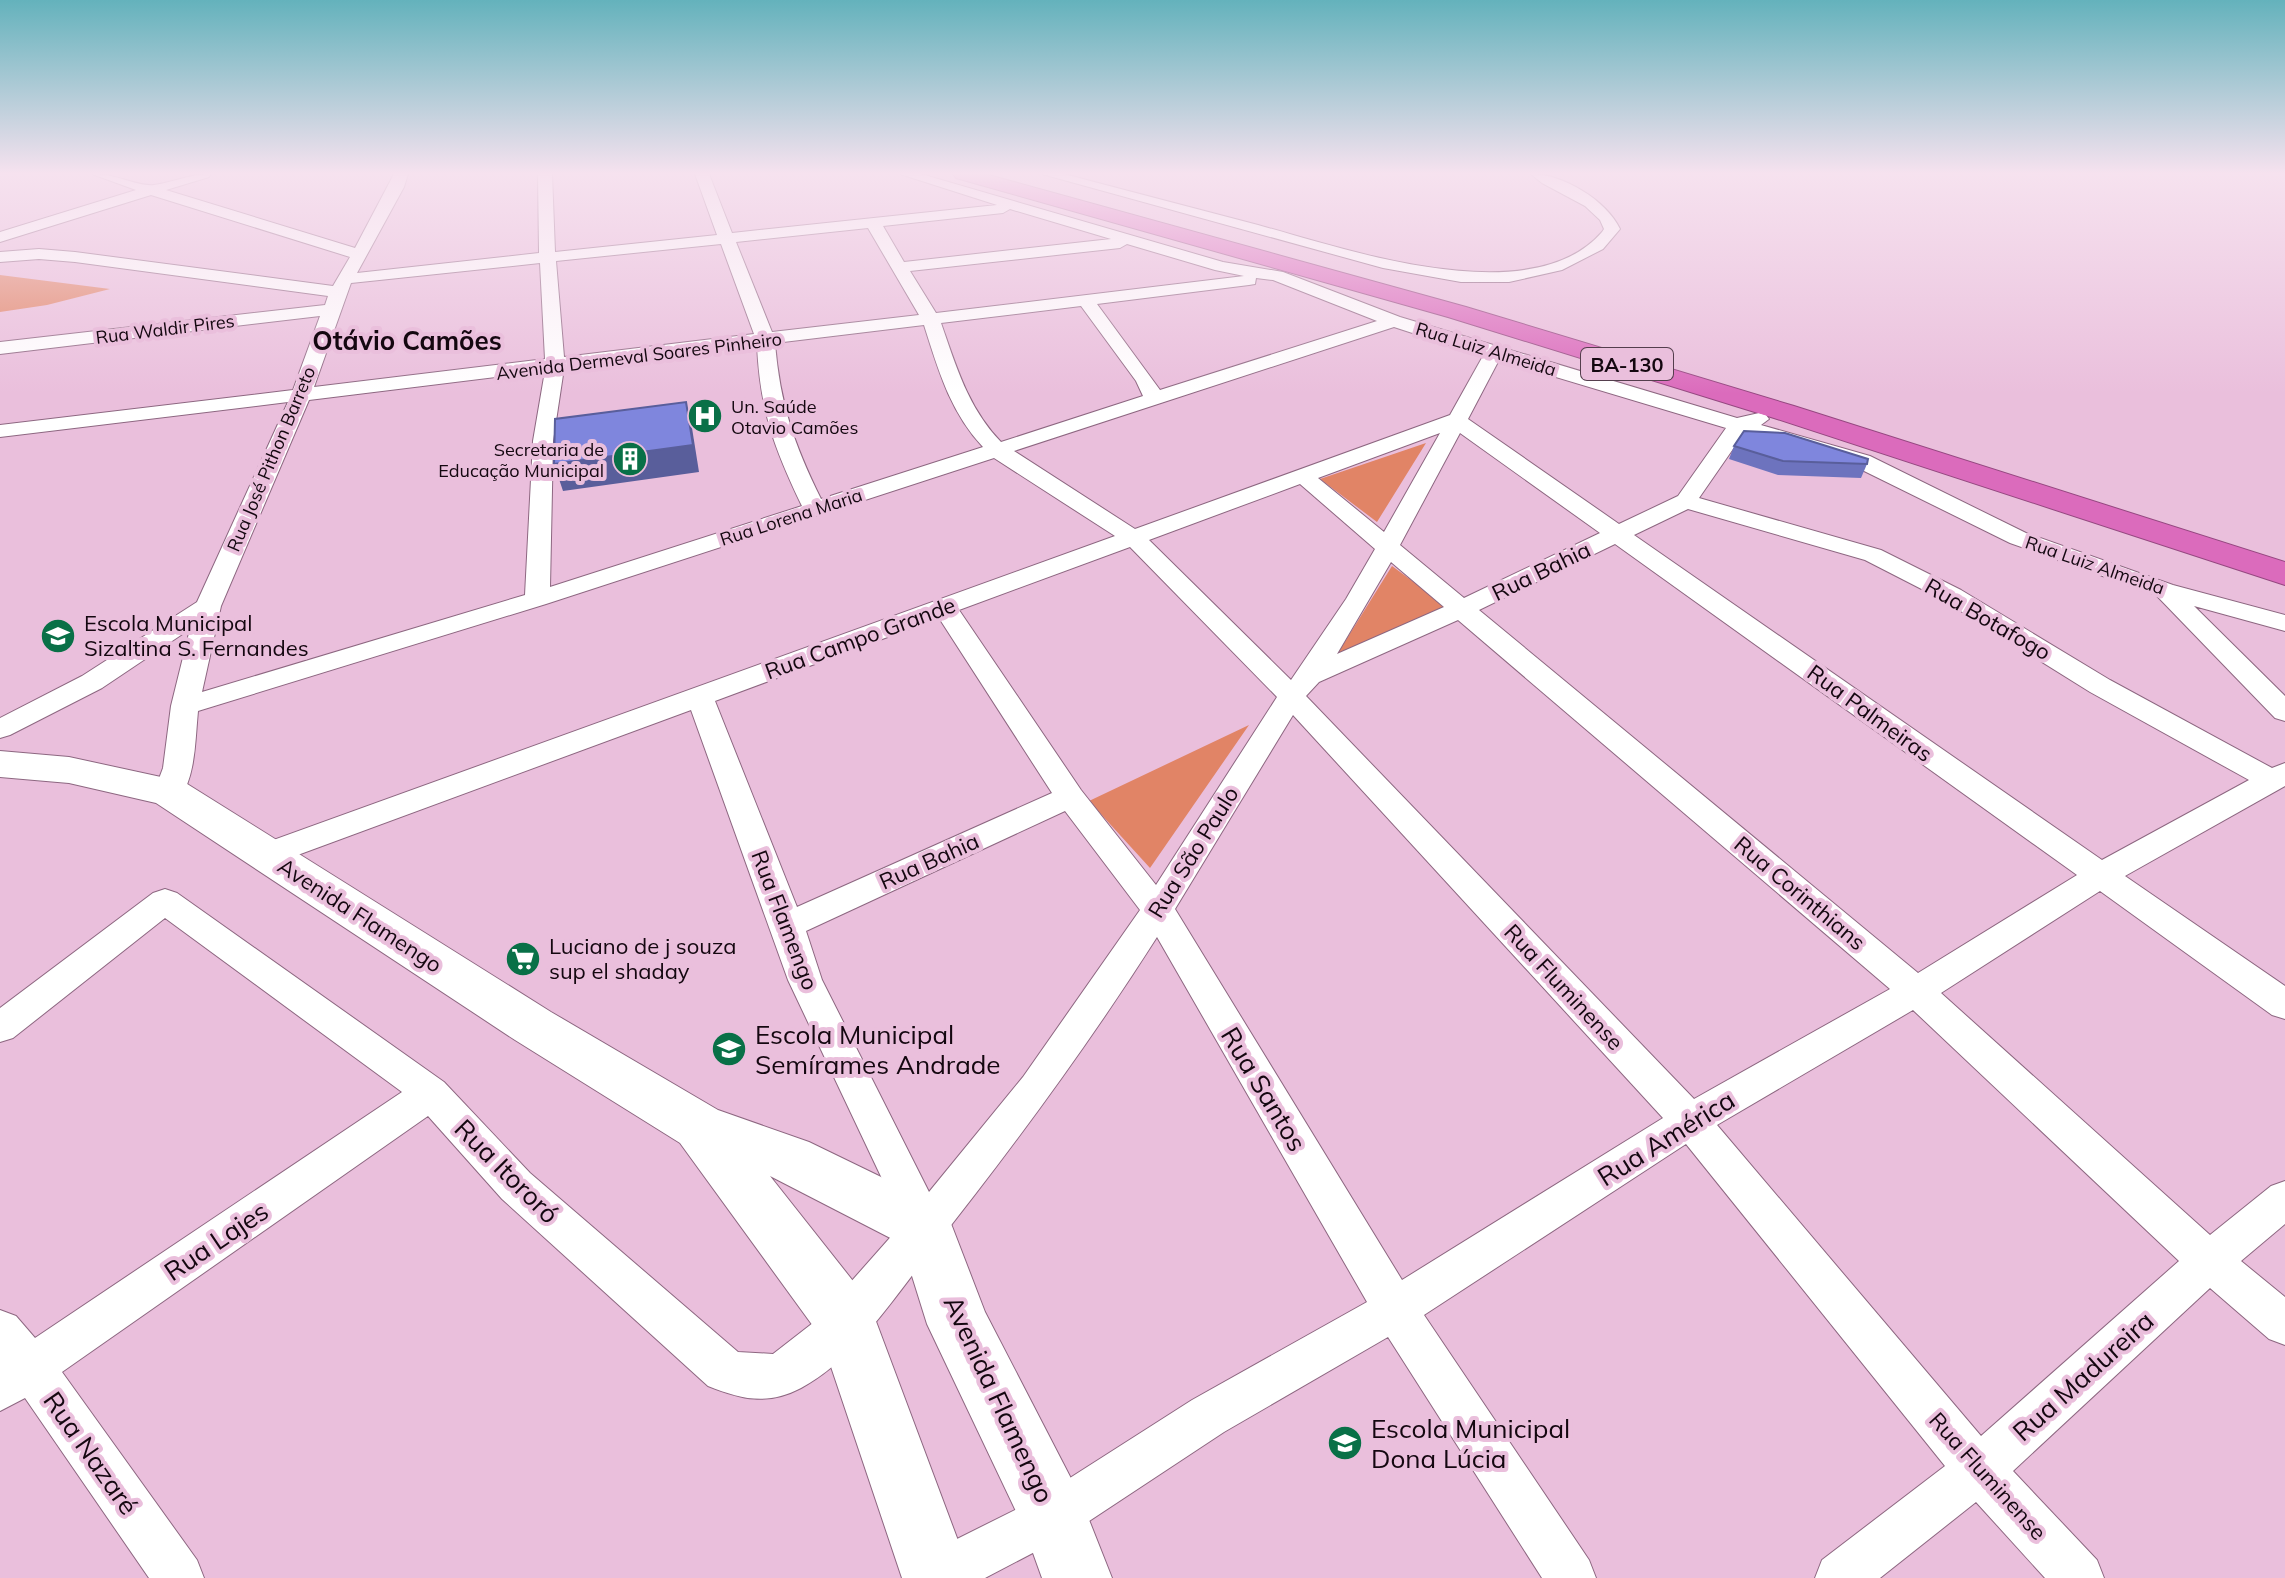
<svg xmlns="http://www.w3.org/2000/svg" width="2285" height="1578" font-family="Mulish,sans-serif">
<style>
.green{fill:#e18466}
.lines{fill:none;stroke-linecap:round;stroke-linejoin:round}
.street-casing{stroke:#8d6781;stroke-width:2}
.secondary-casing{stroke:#8d6781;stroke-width:2}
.highway-casing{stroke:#954880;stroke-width:2}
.street{fill:#fff;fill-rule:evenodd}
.secondary{fill:#fff;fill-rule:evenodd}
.highway{fill:#db6bbc;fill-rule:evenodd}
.wall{fill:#6d73be}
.shaded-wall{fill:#595e9b}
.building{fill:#7f86dd;stroke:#595e9b;stroke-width:2}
.labels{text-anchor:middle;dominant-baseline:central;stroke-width:8;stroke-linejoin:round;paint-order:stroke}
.far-street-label{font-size:18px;fill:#140710;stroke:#eabfdc}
.far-poi-label{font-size:18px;fill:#140710;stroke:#eabfdc;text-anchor:start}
.shield{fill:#eabfdc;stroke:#543e4d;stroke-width:2}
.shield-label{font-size:20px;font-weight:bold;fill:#140710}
.street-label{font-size:22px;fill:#140710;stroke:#eabfdc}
.poi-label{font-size:22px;fill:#140710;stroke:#eabfdc;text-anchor:start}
.far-district-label{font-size:26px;font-weight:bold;fill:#140710;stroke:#eabfdc}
.near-poi-label{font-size:26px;fill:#140710;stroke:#eabfdc;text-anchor:start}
.near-street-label{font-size:26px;fill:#140710;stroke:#eabfdc}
</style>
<rect width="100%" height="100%" fill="#eabfdc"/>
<path class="green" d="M0 275 110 289 47 305 0 312Z
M1426 443 1377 522 1320 479Z
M1392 566 1449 608 1336 656Z
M1249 725 1150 868 1089 801Z"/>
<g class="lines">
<g class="street-casing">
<path id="street" d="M92 174C114 173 139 187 154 185 174 182 190 174 211 174L209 177 166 190 355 248 394 174H408L404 187 357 273 539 253 538 174H552L555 252 717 235 695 174H709L732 233 997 205 900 174H921L1223 262 1283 272 1400 317 1737 418 1759 413 1766 415 1769 419 1761 425 1870 456 2026 533 2173 585 2285 615V631L2194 606 2285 696V721L2275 718 2156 595 2010 543 1854 466 1744 433 1699 498 1881 550 1961 590 2110 680 2272 768 2285 763V786L2125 876 2285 986V1019L2272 1015 2100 891 1941 993 2210 1235 2271 1186 2285 1181V1224L2241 1261 2285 1297V1345L2269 1339 2210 1288 2013 1471 2097 1560 2104 1578H2045L1976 1502 1880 1578H1815L1822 1560 1945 1466 1686 1144 1424 1315 1589 1560 1596 1578H1542L1388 1337 1224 1432 1071 1533 985 1578H908L915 1560 1037 1499 1192 1400 1367 1302 1157 937C1087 1047 1011 1150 930 1252 893 1299 855 1359 801 1388 767 1406 741 1399 708 1386L502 1199 428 1116 62 1372 197 1560 204 1578H149L25 1398 0 1411V1310L16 1316 35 1338 402 1092 165 918 13 1038 0 1042V1008L153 893 165 889 177 893 444 1082 530 1173 738 1352 773 1354 818 1319 903 1223 788 980 691 710 276 863 265 866 254 863 249 855 254 847 1115 536 994 458 546 604 198 711C195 741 196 773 180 799L169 802 158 799 154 792 163 768 171 706 190 629 102 688 10 735 0 738V718L82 676 197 602 288 402 0 437V425L293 390 320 316 0 354V342L325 305 328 296 75 262 39 259 0 262V252L39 249 75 252 333 286 350 257 151 195 0 242V232L136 190ZM1010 209 1111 239 904 262 883 226 1003 213ZM868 228 919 315 772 332 736 242ZM721 244 754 334 564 357 556 261ZM1127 244 1215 270 1244 276 936 313 910 271 1120 248ZM540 263 545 359 314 387 351 283ZM1256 278 1273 280 1377 321 1160 390 1097 304 1249 285 1255 284ZM1081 306 1136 381 1143 396 1001 442C968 408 956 366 941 323ZM924 325C938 369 950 412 983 447L821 499C794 444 780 404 775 343ZM1394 327 1483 356 1450 415 1135 529 1014 451ZM757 345C760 410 774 448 802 506L550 587 553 441 564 368ZM1499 360 1726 428 1678 496 1619 524 1468 419ZM545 371 533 441 525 595 202 692 221 606 309 400ZM1440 433 1384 532 1318 478ZM1460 433 1600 533 1464 598 1400 545ZM1300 484 1375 549 1346 599 1291 680 1149 540ZM1688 509 1865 560 1943 600 2090 692 2249 780 2102 860 1634 535ZM1615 544 2077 875 1918 973 1479 610ZM1130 547 1277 697 1156 885 1081 790 959 610ZM1391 562 1444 607 1337 654ZM939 618 1052 793 797 907 715 701ZM1458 620 1890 989 1694 1099 1306 696 1319 682ZM1293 715 1663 1118 1402 1280 1175 909ZM1065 811 1140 910 1023 1077 929 1192 822 980 806 931ZM1913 1010 2179 1261 1981 1436 1717 1125Z
M1042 174H1064C1128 191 1193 208 1258 225 1346 249 1531 314 1602 232L1604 229 1600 220 1585 206 1542 183 1531 174C1563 174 1606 200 1620 229L1603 249 1562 270 1509 282H1461L1383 268Z"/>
</g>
<g class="secondary-casing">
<path id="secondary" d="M0 751 69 757 184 782 551 1012 718 1110 809 1142 945 1208 985 1312 1078 1492 1112 1578H1042L1024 1528 927 1324 902 1244 770 1176 868 1300 972 1578H902L821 1337 680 1143 515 1040 156 803 69 783 0 777Z"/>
</g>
<g class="highway-casing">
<path id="highway" d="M953 174H985L1466 307 1794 406 2285 562V585L1774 418 1448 317 956 178Z"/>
</g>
<use href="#street" class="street"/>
<use href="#secondary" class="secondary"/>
<use href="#highway" class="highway"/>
</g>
<path class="wall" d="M1734 446 1867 464 1861 478 1778 475 1729 459Z"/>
<path class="shaded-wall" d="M686 402 692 428 699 472 563 491 554 464Z"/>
<path class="building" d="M686 402 693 445 554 464 555 419Z
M1744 431 1785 433 1868 459 1867 464 1783 461 1734 446Z"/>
<linearGradient id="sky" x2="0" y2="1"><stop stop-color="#64b2bc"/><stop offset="0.44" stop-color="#f6e2ef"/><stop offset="1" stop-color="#f6e2ef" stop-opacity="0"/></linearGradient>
<rect width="2285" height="394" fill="url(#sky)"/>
<defs>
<g id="hospital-disc" transform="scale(1.8)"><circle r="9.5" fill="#097047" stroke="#eabfdc"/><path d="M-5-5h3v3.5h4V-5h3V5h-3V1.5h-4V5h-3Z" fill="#fff"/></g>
<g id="building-disc" transform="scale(1.8)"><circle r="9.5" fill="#097047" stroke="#eabfdc"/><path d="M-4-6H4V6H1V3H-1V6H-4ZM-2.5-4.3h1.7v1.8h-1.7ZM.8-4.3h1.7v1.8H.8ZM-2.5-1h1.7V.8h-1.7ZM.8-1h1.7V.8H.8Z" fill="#fff"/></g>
<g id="school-disc" transform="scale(1.8)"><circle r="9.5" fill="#097047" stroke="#eabfdc"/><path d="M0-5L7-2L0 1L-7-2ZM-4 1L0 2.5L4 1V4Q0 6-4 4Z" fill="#fff"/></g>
<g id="supermarket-disc" transform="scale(1.8)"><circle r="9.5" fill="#097047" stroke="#eabfdc"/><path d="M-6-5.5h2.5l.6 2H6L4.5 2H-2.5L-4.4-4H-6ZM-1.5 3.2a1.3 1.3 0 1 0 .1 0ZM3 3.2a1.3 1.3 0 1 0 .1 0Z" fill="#fff"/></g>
</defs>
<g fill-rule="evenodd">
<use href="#hospital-disc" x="705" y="416"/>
<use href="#building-disc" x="630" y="459"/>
<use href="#school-disc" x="58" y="636"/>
<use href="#supermarket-disc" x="523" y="959"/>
<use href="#school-disc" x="729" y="1049"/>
<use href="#school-disc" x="1345" y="1443"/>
</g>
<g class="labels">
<g class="far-street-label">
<text transform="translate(165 329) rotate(-7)">Rua Waldir Pires</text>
<text transform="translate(1486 349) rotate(17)">Rua Luiz Almeida</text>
<text transform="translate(639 356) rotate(-7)">Avenida Dermeval Soares Pinheiro</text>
<text transform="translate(271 459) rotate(-67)">Rua José Pithon Barreto</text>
<text transform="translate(791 517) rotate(-18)">Rua Lorena Maria</text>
<text transform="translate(2095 565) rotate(19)">Rua Luiz Almeida</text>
</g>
<g class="far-poi-label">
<text x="731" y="406">Un. Saúde<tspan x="731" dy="21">Otavio Camões</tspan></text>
<text x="604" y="449" text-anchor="end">Secretaria de<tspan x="604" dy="21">Educação Municipal</tspan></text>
</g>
<rect class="shield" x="1581" y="348" width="92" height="32" rx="6"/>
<g class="shield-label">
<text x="1627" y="364">BA-130</text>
</g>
<g class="street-label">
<text transform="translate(1541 571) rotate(-26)">Rua Bahia</text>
<text transform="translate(1988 619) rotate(30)">Rua Botafogo</text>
<text transform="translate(860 638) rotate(-20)">Rua Campo Grande</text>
<text transform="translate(1870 713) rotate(36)">Rua Palmeiras</text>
<text transform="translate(1193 852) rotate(-58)">Rua São Paulo</text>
<text transform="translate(929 861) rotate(-24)">Rua Bahia</text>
<text transform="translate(1800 893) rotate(40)">Rua Corinthians</text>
<text transform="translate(360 915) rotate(33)">Avenida Flamengo</text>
<text transform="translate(785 920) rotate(69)">Rua Flamengo</text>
<text transform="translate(1564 987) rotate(47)">Rua Fluminense</text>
<text transform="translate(1988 1476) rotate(48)">Rua Fluminense</text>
</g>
<g class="poi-label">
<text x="84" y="623">Escola Municipal<tspan x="84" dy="25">Sizaltina S. Fernandes</tspan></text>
<text x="549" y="946">Luciano de j souza<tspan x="549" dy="25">sup el shaday</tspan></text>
</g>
<g class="far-district-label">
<text x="407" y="340">Otávio Camões</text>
</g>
<g class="near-poi-label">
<text x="755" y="1034">Escola Municipal<tspan x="755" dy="30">Semírames Andrade</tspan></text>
<text x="1371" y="1428">Escola Municipal<tspan x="1371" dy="30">Dona Lúcia</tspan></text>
</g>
<g class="near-street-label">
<text transform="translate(1264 1089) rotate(59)">Rua Santos</text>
<text transform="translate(1666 1138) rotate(-32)">Rua América</text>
<text transform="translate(507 1171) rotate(45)">Rua Itororó</text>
<text transform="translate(216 1241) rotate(-34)">Rua Lajes</text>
<text transform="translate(2083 1376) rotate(-42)">Rua Madureira</text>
<text transform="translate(999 1399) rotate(65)">Avenida Flamengo</text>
<text transform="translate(91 1453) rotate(55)">Rua Nazaré</text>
</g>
</g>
</svg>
